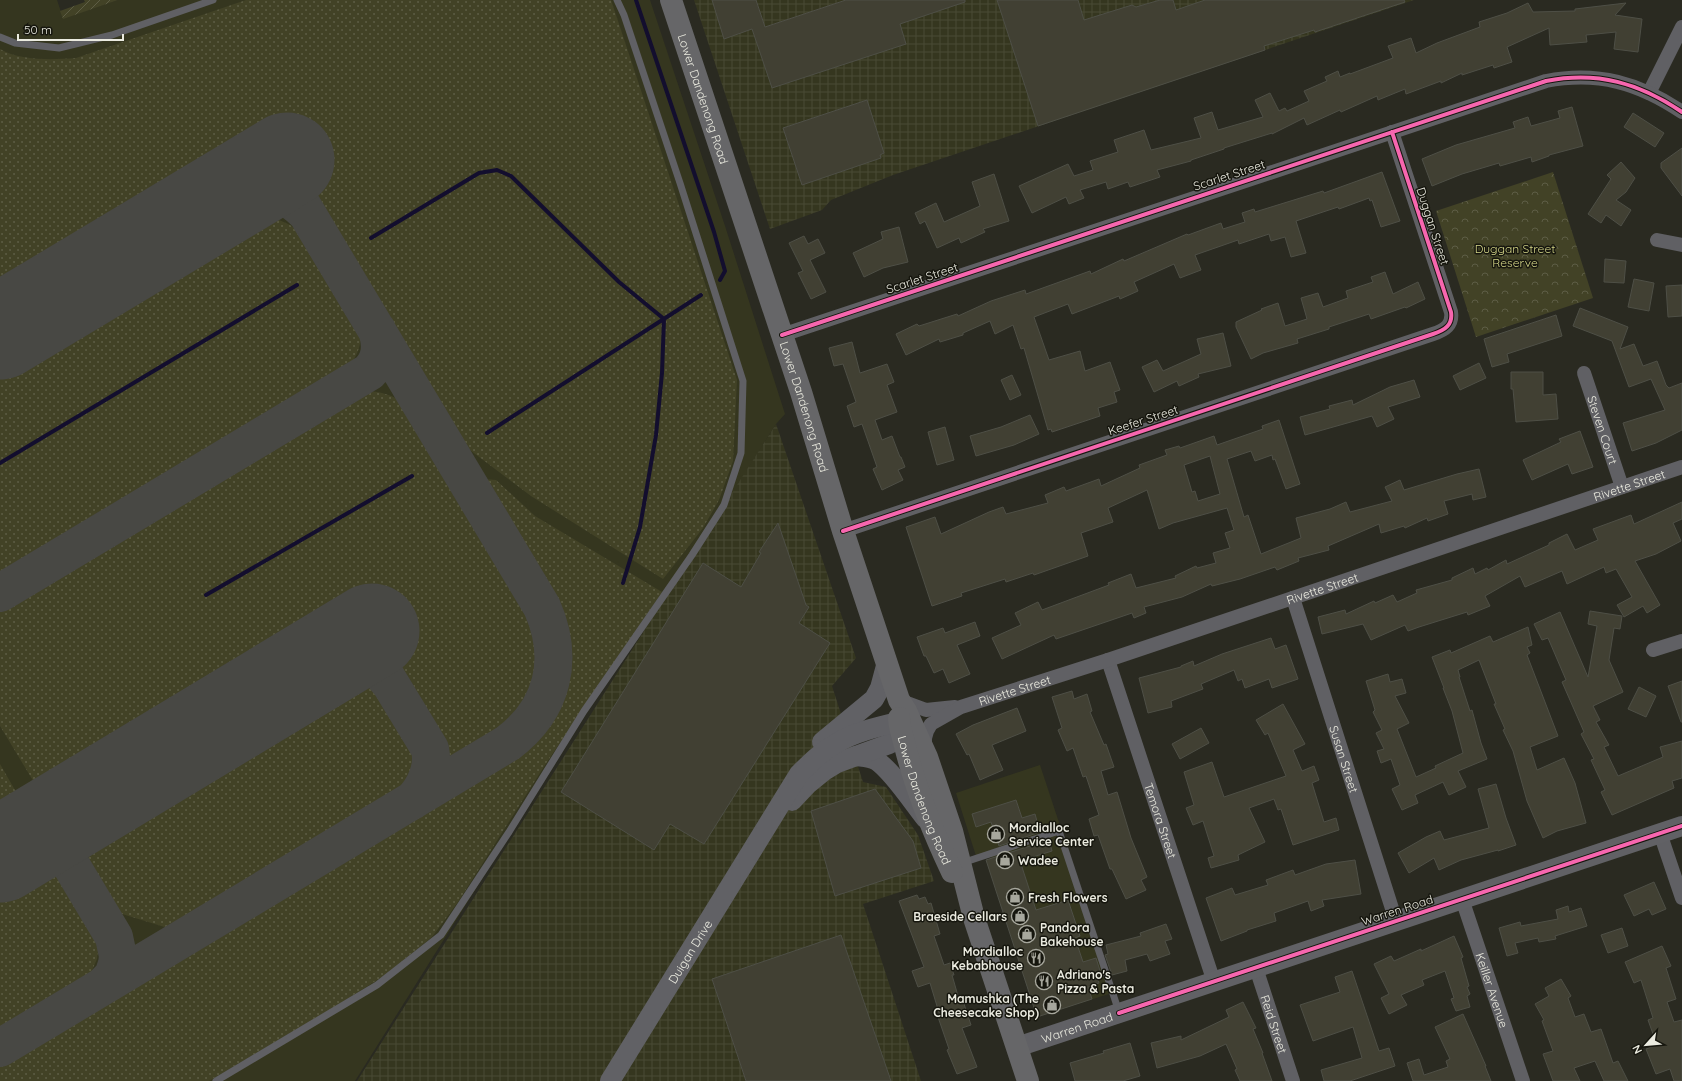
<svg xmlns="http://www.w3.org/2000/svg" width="1682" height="1081" font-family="Quicksand,sans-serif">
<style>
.built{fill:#35361f}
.industrial{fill:url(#industrial-grid)}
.grass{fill:url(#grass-dots)}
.forest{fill:url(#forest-crowns)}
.garden{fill:url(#garden-furrows)}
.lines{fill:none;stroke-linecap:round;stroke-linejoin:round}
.stream{stroke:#130e2e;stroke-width:4}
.taxiway{stroke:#484844;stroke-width:38}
.runway{stroke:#484844;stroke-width:95}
.building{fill:#414033;stroke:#4e4f46;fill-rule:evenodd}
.lane{stroke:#606064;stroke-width:7}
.street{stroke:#606064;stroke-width:14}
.secondary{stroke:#616165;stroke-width:20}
.highway{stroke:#666668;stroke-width:22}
.cycleway-casing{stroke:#16160e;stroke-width:6}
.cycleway{stroke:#f766af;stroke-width:4}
.labels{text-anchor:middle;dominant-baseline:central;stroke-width:3;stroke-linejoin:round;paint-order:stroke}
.street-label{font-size:12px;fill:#ebebe0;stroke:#16160e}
.park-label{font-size:12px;fill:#d4d588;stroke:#16160e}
.poi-label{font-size:12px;font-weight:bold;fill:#ebebe0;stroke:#16160e;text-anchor:start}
</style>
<defs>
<pattern id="industrial-grid" width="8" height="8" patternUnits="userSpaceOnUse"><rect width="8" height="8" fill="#35361f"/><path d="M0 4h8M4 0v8" fill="none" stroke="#494a34"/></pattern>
<pattern id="grass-dots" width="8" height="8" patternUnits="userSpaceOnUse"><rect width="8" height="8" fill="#424226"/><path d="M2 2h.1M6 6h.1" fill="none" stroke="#5d5d45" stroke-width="1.8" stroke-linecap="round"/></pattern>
<pattern id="forest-crowns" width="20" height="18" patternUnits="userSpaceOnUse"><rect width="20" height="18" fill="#424226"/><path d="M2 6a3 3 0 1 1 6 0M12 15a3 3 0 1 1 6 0" fill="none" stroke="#5d5d45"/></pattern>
<pattern id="garden-furrows" width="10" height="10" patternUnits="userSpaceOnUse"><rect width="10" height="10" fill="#424226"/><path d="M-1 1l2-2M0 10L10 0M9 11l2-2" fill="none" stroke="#5d5d45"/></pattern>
</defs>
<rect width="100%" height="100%" fill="#2a2a21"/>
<path class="built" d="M0 0H57L63 18 118 0H650L726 229 785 414 776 424 669 595 588 710 355 1081H0Z
M1040 765 1115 992 1043 1015 989 852 976 856 956 793Z"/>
<path class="industrial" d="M694 0H1414L893 175 831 200 822 210 770 229Z
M776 424 856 658 832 686 863 782 886 787 918 835 934 881 863 904 921 1081H357Z"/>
<path class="grass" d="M246 0H611L737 380 733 461 719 500 703 528 663 579 531 496 454 438 272 132 0 295V49C20 61 53 60 76 58Z
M261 217C271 217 281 220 290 225 306 235 358 309 360 328 364 349 352 366 337 378L0 580V369L245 221Z
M367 391C387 392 401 398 413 413L529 608C547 648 543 695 509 726 492 741 471 751 452 763L363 614 48 803 46 802 0 726V606L349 397Z
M484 479 496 480 535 516 662 592 545 765 458 902 432 937 385 975 333 1008 209 1081H0V1060L506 757C549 726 578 679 561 624 554 601 541 581 530 561 514 534 499 506 484 479Z
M356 679C381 683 414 727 416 752 418 769 410 784 399 796L180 928 171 929 119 913 112 908 101 894 69 838 71 835 319 687 341 680Z
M0 764 27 811 28 815 0 832Z
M48 850 55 857 96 928 99 941 97 959 89 977 76 989 0 1035V878Z"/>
<path class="forest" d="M1553 172 1593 298 1476 337 1436 211Z"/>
<path class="garden" d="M84 0H118L63 19 60 11 85 2Z"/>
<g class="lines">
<path class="stream" d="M636 0 714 232 725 271 720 280
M371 238 479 173 497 170 511 176 619 282 664 319 662 373 656 435 640 527 623 583
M487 433 701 295
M0 463 297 285
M206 595 412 476"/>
<path class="taxiway" d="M77 286 215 204C250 187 280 184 308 215
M0 593 369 372C381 360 382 346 377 330
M362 637 430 749C434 768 425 788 412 801
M262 697C300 676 352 632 388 681
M0 855C18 846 41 826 59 845L114 937 118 956 117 964 113 976 103 986
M0 1048 508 743C553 709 565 659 542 607L278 165"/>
<path class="runway" d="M0 332 287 160
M0 855 372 631"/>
</g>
<path class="building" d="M712 0H756L765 27 846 0H965V2L900 24 906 44 772 88 752 29 724 39Z
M997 0H1078L1084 20 1132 5 1136 7 1160 0H1173L1176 10 1205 0H1404L1405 2 1315 32 1314 30 1264 46 1265 50 1038 126Z
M1528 3 1533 12 1575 11V9L1626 3 1615 15 1642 19 1638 52 1614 49 1616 32 1586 35 1587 42 1550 45 1549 28 1507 47 1512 62 1494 68 1493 65 1462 75V73L1441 83V81L1406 94 1405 89 1378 100 1377 96 1341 112 1340 110 1307 125 1304 118 1272 134V133L1224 148V149L1191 160V161L1157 170 1160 177 1130 187 1128 182 1108 189 1106 182 1080 190 1084 198 1069 204 1066 197 1032 213 1019 186 1068 164 1074 176 1093 170 1090 161 1118 152 1114 140 1144 130 1151 150 1201 138 1194 118 1212 112 1218 130 1263 117 1255 100 1270 93 1279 111 1285 108 1287 111 1309 101 1304 91 1327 81 1325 77 1338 71 1340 77 1350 73V74L1393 58 1388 46 1411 38 1416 53 1437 43 1480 27 1479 22 1507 13Z
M867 100 884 153 880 155 881 158 802 185 783 128Z
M1572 107 1583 146 1549 155V156L1532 162 1531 157 1500 166 1499 163 1462 174 1432 186 1422 159 1456 145 1515 128 1513 122 1528 117 1531 126 1560 118 1558 111Z
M1633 113 1664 133 1655 147 1624 127Z
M1682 148V196L1661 168V163Z
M1621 162 1635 178 1626 192 1616 200 1631 210 1621 226 1606 215 1601 223 1588 214 1611 179 1607 175Z
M1382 172 1400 221 1381 227 1372 200 1370 201 1369 198 1339 209 1338 207 1296 221 1306 253 1291 257 1285 237 1271 241 1269 234 1239 244 1238 240 1195 255 1201 270 1180 278 1174 264 1134 282 1138 291 1120 299 1119 296 1072 314 1068 304 1034 317 1049 360 1080 351 1085 371 1110 362 1120 390 1114 392 1117 402 1098 408 1100 416 1052 432 1051 429 1048 430 1024 348 1021 349 1013 325 995 334 990 321 963 333V335L940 342 939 339 906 355 896 334 917 324 919 326 957 314 958 316 991 301 1025 290 1026 294 1090 271 1091 274 1123 259 1124 261 1187 234 1188 235 1221 223 1223 229 1245 222 1242 213 1254 209 1255 212 1323 191 1324 193Z
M994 174 1009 221 983 229 985 232 961 243 959 238 937 248 925 221 920 224 915 213 936 203 944 222 980 206 972 182Z
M899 227 908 262 883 268 864 277 853 253 883 239 881 232Z
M804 236 808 244 818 239 825 253 810 260 826 292 811 299 798 273 803 271 789 243Z
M1605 259 1626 261 1624 283 1604 282Z
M1385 272 1393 294 1418 282 1425 299 1406 308 1405 307 1371 319 1369 314 1329 327V329L1297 339 1298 343 1263 353 1251 359 1236 327V322L1262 310 1261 309 1278 303 1285 326 1307 319 1301 298 1318 293 1323 307 1348 298 1346 291 1373 282 1371 277Z
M1634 279 1654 283 1649 311 1628 307Z
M1682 285V316L1668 317 1666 286Z
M1580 308 1628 327 1620 349 1634 344 1643 366 1657 361 1666 385 1669 388 1682 383V430L1656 443 1632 451 1623 423 1665 410 1651 379 1629 387 1612 341 1573 326Z
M1556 315 1562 336 1507 354 1509 362 1492 367 1484 339Z
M1223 333 1231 366 1198 374 1199 377 1179 386 1177 381 1154 392 1142 367 1157 360 1163 371 1201 354 1197 339Z
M852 342 860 373 887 364 894 382 887 385 897 412 875 420 882 440 892 436 900 457H901L905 467 898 470 903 480 882 490 873 469 877 467 862 424 854 427 847 406 856 402 843 364 834 366 829 348Z
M1479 363 1486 378 1460 390 1453 376Z
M1511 372H1543V395L1556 394 1558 419 1516 422 1513 389H1511Z
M1012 375 1021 395 1010 400 1001 380Z
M1414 380 1420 397 1388 407 1394 419 1377 427 1372 416 1305 435 1300 417 1330 409 1329 406 1352 400 1353 405 1390 387Z
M1030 415 1039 434 1014 445 976 456 970 436 1001 427Z
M1279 420 1300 484 1286 489 1275 459 1273 460 1272 455 1255 461 1251 451 1227 459 1244 517 1248 515 1261 554 1301 538 1296 518 1330 509 1346 502 1350 512 1392 501 1385 487 1400 480 1404 490 1457 474 1479 469 1486 497 1473 500 1472 494 1444 501 1448 514 1428 521 1427 518 1405 528 1404 526 1381 533 1379 524 1328 546 1329 550 1298 558 1299 561 1277 570 1275 567 1240 579 1212 586 1211 584 1182 597 1144 607 1146 613 1134 618 1132 613 1056 639 1054 635 1002 659 992 638 1021 625 1015 613 1038 602 1042 610 1109 585 1108 583 1131 574 1136 588 1176 578 1175 576 1196 566 1197 568 1216 563 1213 553 1230 548 1225 533 1234 530 1227 508 1173 523 1159 529 1147 490 1108 508 1113 522 1081 533 1088 556 1034 575 1033 573 1006 582 1005 579 961 593 962 596 932 606 906 527 935 517 941 534 989 512 1003 507 1006 514 1048 503 1045 495 1064 487 1066 491 1099 479 1101 486 1140 468 1139 465 1167 455 1165 450 1179 446 1180 448 1214 436 1217 445 1263 429 1262 426ZM1210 456 1220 494 1198 501 1195 491 1192 492 1184 465Z
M945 427 954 460 937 465 928 432Z
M1580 431 1593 467 1572 474 1568 464 1532 480 1523 460 1561 442 1559 439Z
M1682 502V519L1673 523 1681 541 1656 554 1635 561 1660 605 1647 613 1643 606 1624 617 1617 605 1632 597 1616 569 1606 573 1604 567 1567 584 1562 571 1525 587 1520 576 1485 596 1490 606 1468 615 1467 612 1419 627 1408 631 1405 625 1371 640 1363 624 1322 634 1318 617 1345 610 1346 614 1374 601 1375 603 1393 595 1397 602 1417 593 1416 590 1452 580V578L1473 568 1475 574 1487 568 1488 570 1506 560 1507 564 1549 545V543L1567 534 1575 550 1598 540 1593 529 1631 515 1634 524Z
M778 523 806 605 809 607 799 623 830 643 704 844 670 824 654 850 561 792 703 563 741 587 761 553 759 552Z
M1590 611 1622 616 1620 629 1614 628 1609 660 1623 692 1593 706 1600 720 1596 722 1609 745 1604 747 1618 776 1663 757 1660 747 1682 741V778L1672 781 1674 788 1612 815 1601 792 1605 790 1591 760 1594 759 1581 734 1584 732 1562 682 1566 680 1548 638 1542 640 1534 624 1560 612 1588 677 1597 626 1588 624Z
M975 622 980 636 957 645 970 674 949 683 943 669 934 673 926 656H924L917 637 943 628 945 633Z
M1528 627 1532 645 1527 647 1530 653 1527 655 1558 736 1530 747 1537 770 1564 758 1575 783 1586 823 1557 831 1543 838 1527 801 1513 751 1503 730 1505 729 1494 704H1496L1479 660 1458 670 1460 677H1459L1470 711 1472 710 1481 743 1487 759 1458 771 1466 787 1449 795 1443 782 1415 795 1418 803 1402 810 1392 789 1400 785 1391 759 1381 763 1377 751 1384 749 1376 733 1382 730 1373 712 1375 710 1366 681 1388 674 1390 682 1402 679 1406 693 1395 696 1409 723 1397 729 1416 777 1436 768 1435 766 1463 753 1452 711 1443 688H1444L1432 657 1450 650 1451 653 1490 636 1493 642Z
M1271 638 1275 649 1286 645 1298 679 1272 688 1269 679 1245 688 1242 679 1238 681 1234 670 1201 684 1203 689 1171 701 1172 707 1148 713 1139 678 1181 667V666L1193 661 1194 666 1222 654Z
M1682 681V722H1681L1668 686Z
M1639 687 1656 696 1646 717 1628 709Z
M1072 691 1074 699 1087 694 1092 711 1090 712 1104 745 1106 744 1114 767 1101 771 1108 795 1117 792 1131 838 1147 877 1141 880 1146 890 1126 899 1112 869H1110L1098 835 1094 836 1089 819 1099 815 1086 776 1083 777 1073 748 1067 751 1058 730 1062 728 1052 697Z
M1283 704 1305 744 1293 750 1302 771 1314 766 1319 780 1312 783 1324 822 1336 818 1339 830 1293 845 1281 809 1278 810 1274 799 1249 808 1265 842 1238 855 1239 860 1211 868 1208 858 1214 856 1203 821 1193 825 1186 808 1194 805 1184 772 1212 762 1224 797 1286 776 1268 733 1265 735 1256 720Z
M1017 708 1026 731 992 745 1003 770 980 780 969 754 967 755 956 734 973 725Z
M1201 728 1209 743 1180 759 1172 744Z
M1496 784 1506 818 1516 845 1498 851V850L1461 860 1439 870 1434 858 1409 873 1398 853 1426 837 1440 831 1444 840 1489 828 1478 789Z
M875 789 913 841 921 868 835 896 811 811Z
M1016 800 1022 818 1035 814 1040 832 999 846 991 822 976 827 972 814Z
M1049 840 1052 851 1020 861 1036 910 1068 900 1080 936 1075 938 1083 962 1096 958 1102 977 1097 978 1099 983 1088 987 1092 999 1037 1017 986 860Z
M1355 860 1361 894 1322 900 1324 906 1311 911 1308 901 1274 913 1276 921 1247 930V931L1221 941 1206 898 1232 888 1235 895 1268 885 1266 880 1293 870 1295 875 1326 864Z
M1654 882 1666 909 1652 915 1649 909 1634 916 1624 895Z
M917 895 919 899 925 897 928 904 931 903 940 934 934 936 944 965 950 963 954 975H952L958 996 961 995 971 1025 962 1028 977 1067 957 1074 947 1050 949 1049 938 1017 940 1016 930 983 918 987 912 971 924 967 899 901Z
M1568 906 1569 912 1581 908 1587 926 1555 936 1556 939 1539 942 1538 938 1515 943 1518 953 1507 956 1499 928 1520 922 1521 926 1558 919 1556 910Z
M1166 924 1172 939 1165 941 1170 954 1150 961 1147 954 1125 960 1127 971 1112 975 1105 955 1108 954 1106 945 1141 936 1140 933Z
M1622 928 1628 946 1608 953 1601 935Z
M841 935 891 1081H746L712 979Z
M1454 936 1463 957 1461 958 1469 986 1467 987 1470 994 1467 996 1470 1007 1456 1011 1451 999 1454 998 1445 971 1422 980 1424 985 1401 995 1407 1005 1389 1014 1381 998 1389 994 1374 964 1391 956 1394 961 1421 949V951Z
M1662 946 1671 966 1666 968 1676 999 1667 1002 1674 1022 1682 1020V1081H1674L1670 1069 1656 1074 1646 1049 1657 1045 1648 1020 1653 1018 1641 980 1634 983 1625 962Z
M1352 971 1379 1051 1389 1048 1395 1066 1350 1081H1324L1321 1070 1362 1058 1353 1027 1313 1041 1300 1005 1340 992 1335 977Z
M1561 979 1571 996 1568 998 1575 1017 1584 1014 1591 1032 1601 1029 1613 1063 1618 1061 1628 1081H1604L1595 1061 1574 1068 1580 1081H1553L1543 1054 1553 1051 1542 1021 1544 1020 1535 1004 1549 996 1545 988Z
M1243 1002 1256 1028 1253 1029 1263 1053H1262L1272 1081H1240L1235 1070 1237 1069 1226 1044 1200 1056 1157 1068 1151 1043 1181 1036V1040L1229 1017 1226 1010Z
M1463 1014 1486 1066H1485L1491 1081H1413L1407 1063 1419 1059 1424 1075 1448 1067 1446 1061 1450 1059 1435 1027Z
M1130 1043 1140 1076 1123 1081H1075L1070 1063 1104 1053 1103 1051Z"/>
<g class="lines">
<path class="lane" d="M0 37 15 43 59 48 112 35 213 0
M962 863 1059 831 1119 1012
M216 1081 377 985 441 935 509 832 584 711 692 555 724 505 741 453 743 381 680 183 624 15 617 0"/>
<g class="street">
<path d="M1649 93 1682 27"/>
<path d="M1657 240 1682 245"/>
<path d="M782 335 1546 81C1598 71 1639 83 1682 112"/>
<path id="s1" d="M1584 373 1622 487"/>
<path d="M843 531 1433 334C1445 330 1453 325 1451 312L1392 132"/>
<path id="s2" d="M1293 598 1396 921"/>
<path d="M1653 650 1682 641"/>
<path id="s3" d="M1108 660 1214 982"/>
<path d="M899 700 926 710 955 707"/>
<path id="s4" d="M925 748V738L927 731 931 724 961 707 1108 660 1682 467"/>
<path d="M1660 833 1682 898"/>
<path id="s5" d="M1462 899 1523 1081"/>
<path id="s6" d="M1256 968 1293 1081"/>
</g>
<g class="secondary">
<path d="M822 742 874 699 880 688 887 662"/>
<path d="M856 756C863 757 871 757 877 761 893 772 913 803 926 819"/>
<path d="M792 801 808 784 824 771 837 763 889 744 915 731"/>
<path id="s7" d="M1017 1047 1682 826"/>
<path id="s8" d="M610 1081 799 774C811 762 822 751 837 743 858 730 887 725 910 719"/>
</g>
<g class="highway">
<path id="s9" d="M671 0 801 392 843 531 899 700 906 711 927 757 952 831 974 918 1028 1081"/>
<path id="s10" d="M899 718C899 728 904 740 906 750 917 792 933 832 952 872"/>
</g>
<g class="cycleway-casing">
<path id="cycleway" d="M782 335 1546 81C1598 71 1639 83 1682 112
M843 531 1433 334C1445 330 1453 325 1451 312L1392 132
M1119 1013 1682 826"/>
</g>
<use href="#cycleway" class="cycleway"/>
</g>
<defs>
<g id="shop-ring" transform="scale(0.9)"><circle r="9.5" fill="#16160e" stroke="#a7a79d" stroke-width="1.5"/><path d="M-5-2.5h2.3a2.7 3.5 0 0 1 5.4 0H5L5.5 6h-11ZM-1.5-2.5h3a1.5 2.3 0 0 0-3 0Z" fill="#a7a79d"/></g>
<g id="restaurant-ring" transform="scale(0.9)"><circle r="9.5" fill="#16160e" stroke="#a7a79d" stroke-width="1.5"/><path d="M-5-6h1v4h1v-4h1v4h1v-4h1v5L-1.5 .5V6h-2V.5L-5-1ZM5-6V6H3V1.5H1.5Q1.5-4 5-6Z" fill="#a7a79d"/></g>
</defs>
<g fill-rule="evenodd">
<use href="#shop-ring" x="996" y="834"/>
<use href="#shop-ring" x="1005" y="860"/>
<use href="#shop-ring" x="1015" y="897"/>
<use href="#shop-ring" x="1020" y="916"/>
<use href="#shop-ring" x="1027" y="934"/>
<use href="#restaurant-ring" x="1036" y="958"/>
<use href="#restaurant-ring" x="1044" y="981"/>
<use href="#shop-ring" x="1052" y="1005"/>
</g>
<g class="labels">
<g class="street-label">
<text stroke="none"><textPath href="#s9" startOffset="104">Lower Dandenong Road</textPath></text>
<text transform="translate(1229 175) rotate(-18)">Scarlet Street</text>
<text transform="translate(1433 226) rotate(72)">Duggan Street</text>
<text transform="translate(922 278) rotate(-18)">Scarlet Street</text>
<text stroke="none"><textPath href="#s9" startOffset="428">Lower Dandenong Road</textPath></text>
<text transform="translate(1143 420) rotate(-18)">Keefer Street</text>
<text stroke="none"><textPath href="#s1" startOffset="60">Steven Court</textPath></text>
<text stroke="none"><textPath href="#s4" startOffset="764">Rivette Street</textPath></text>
<text stroke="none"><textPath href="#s4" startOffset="440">Rivette Street</textPath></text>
<text stroke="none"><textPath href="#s4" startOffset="116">Rivette Street</textPath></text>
<text stroke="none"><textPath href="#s2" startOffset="169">Susan Street</textPath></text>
<text stroke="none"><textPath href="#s10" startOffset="86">Lower Dandenong Road</textPath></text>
<text stroke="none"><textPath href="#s3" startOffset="169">Temora Street</textPath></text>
<text transform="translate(1397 910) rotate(-18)">Warren Road</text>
<text stroke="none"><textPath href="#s8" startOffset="152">Duigan Drive</textPath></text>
<text stroke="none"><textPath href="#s5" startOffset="96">Keiller Avenue</textPath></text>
<text stroke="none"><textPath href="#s6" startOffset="59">Reid Street</textPath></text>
<text stroke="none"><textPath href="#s7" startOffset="63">Warren Road</textPath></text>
</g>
<g class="park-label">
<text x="1515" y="248">Duggan Street<tspan x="1515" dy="14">Reserve</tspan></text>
</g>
<g class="poi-label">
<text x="1009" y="827">Mordialloc<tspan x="1009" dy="14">Service Center</tspan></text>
<text x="1018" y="860">Wadee</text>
<text x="1028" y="897">Fresh Flowers</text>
<text x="1007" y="916" text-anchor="end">Braeside Cellars</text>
<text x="1040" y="927">Pandora<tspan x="1040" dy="14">Bakehouse</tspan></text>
<text x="1023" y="951" text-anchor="end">Mordialloc<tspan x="1023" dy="14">Kebabhouse</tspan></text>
<text x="1057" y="974">Adriano's<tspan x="1057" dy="14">Pizza &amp; Pasta</tspan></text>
<text x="1039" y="998" text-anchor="end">Mamushka (The<tspan x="1039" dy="14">Cheesecake Shop)</tspan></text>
</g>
</g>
<g transform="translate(1646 1045) rotate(243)" stroke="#16160e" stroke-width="3" paint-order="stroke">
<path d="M0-3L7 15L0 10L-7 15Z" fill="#ebebe0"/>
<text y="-6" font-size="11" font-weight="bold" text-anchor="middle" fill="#ebebe0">N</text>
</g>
<path d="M18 34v6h105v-6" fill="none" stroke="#ebebe0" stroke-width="2"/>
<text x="24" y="34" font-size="12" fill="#ebebe0" stroke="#16160e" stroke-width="3" paint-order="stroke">50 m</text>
</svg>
